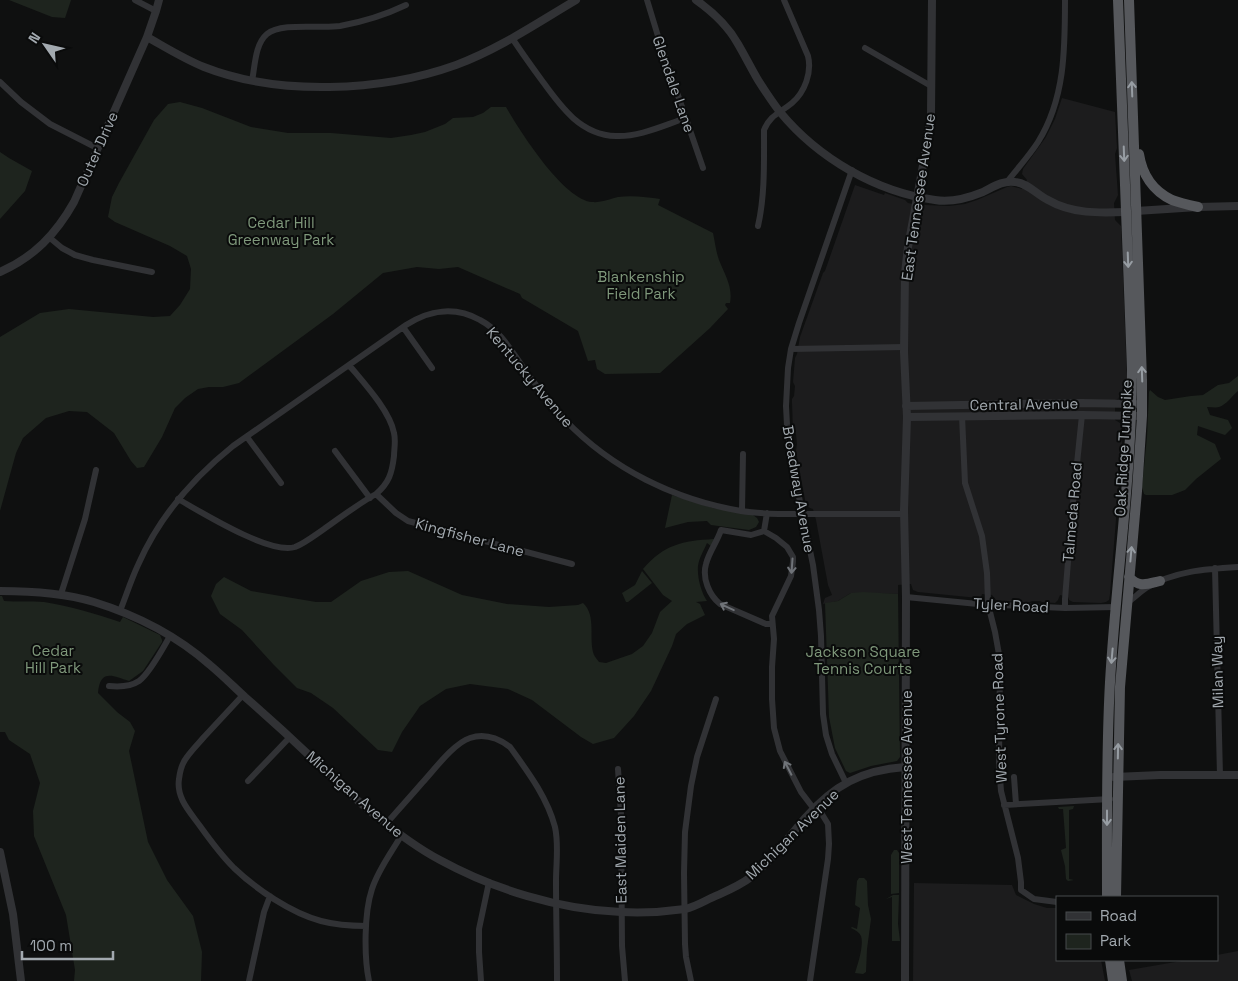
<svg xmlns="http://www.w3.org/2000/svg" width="1238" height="981" font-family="'Space Grotesk',sans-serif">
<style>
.built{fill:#1c1c1d}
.green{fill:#1e241e}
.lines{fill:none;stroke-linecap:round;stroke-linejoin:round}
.minor{stroke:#313235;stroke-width:6}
.tertiary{stroke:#313235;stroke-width:8}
.trunk{stroke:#56585c;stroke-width:10}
.oneway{stroke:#979da3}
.oneway2{stroke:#6f7378}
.labels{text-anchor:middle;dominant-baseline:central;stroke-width:4;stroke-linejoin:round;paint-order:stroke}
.street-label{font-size:15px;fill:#a2a9af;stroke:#0a0b0b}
.park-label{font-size:15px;fill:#7f987b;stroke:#0a0b0b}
</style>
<rect width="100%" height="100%" fill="#0f1010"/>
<path class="built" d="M1062 98 1115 112 1117 148 1115 154 1118 195 1114 203 1115 220 1121 226 1127 378 1126 391 1125 394 1120 398 1115 400V420L1120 423 1123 432 1110 594 1109 600 1106 602 1101 603 1073 602 1069 600 1068 597 1060 595 1058 600 1055 603 1042 602 1040 601H1032L1027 603 996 600 992 595 982 594 981 597 978 598 918 592 913 590 911 584 898 585V594L851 593 838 601 823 604 825 598 832 595 828 585 816 520 813 509 810 508 806 505 796 451 797 444 796 434 793 432 792 403V399L794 396 795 386 793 382 795 358 797 354 800 337 823 273 825 271 855 185 884 195 885 193 905 200 908 203 923 206 925 205 949 206 965 204 977 200 1007 187 1011 186 1022 189 1027 180 1022 174 1023 169 1046 137 1055 119Z
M914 883 1012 885 1016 895 1034 904 1047 908H1057V960H1101L1105 981H913Z
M1238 951V981H1132L1129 970 1187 960H1217V955Z"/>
<path class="green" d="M9 0H71L65 18 52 17Z
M180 102 202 108 251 127 288 133H331L391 138 411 135 425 132 445 124 453 118 473 117 483 113 491 107H506C520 131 563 199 592 202 600 203 610 199 618 197 631 195 648 197 660 199L658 205 713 233C715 242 716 252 719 260 725 275 733 287 730 303H726L725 305 728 309 710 328 660 373 605 374 597 369 595 360 588 361 578 331 522 298 520 294 458 267 439 269 417 267 383 273 333 314 239 383 223 387H209L198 389 185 398 175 408 162 437 144 467 137 468 131 461 114 433 87 412 69 411 46 418 23 438 16 453 0 511V337L40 313 69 309 153 317 170 316 180 305 190 289 191 269 187 256 170 246 115 222 108 217 112 197 119 183 154 120 168 104Z
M0 152 9 158 32 171 25 191 0 219Z
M1238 376V391C1232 396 1226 405 1219 407 1216 408 1211 407 1207 407L1210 415 1228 420 1232 428 1225 435 1198 426 1197 435 1215 444 1221 459 1196 479 1185 490 1172 495H1146L1144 494 1142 487 1147 437 1149 392 1150 390 1158 397 1165 400 1191 396 1203 395 1218 385 1229 383Z
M672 495 713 508 753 515 757 518 759 522 756 527 749 530 711 525 707 521 688 522 665 528Z
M714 539 711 546 707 543C704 550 699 558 698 566 697 577 701 592 707 601L696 602 700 604 705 615 687 624 676 634 672 646 651 691 634 716 614 738 593 744 581 737 532 700 508 689 470 684 446 689 420 706 402 732 392 752 378 750 333 708 311 693 297 688 273 664 242 630 220 614 211 596 216 584 224 577 251 591 316 602H331L361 581 389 572 408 571 462 595 507 604 549 607 578 605 583 603C597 616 588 639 594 655 595 657 597 659 599 662L606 663 632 654 643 646 652 633 660 612 672 601 663 595 643 569C665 544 682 541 714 539Z
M642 571 652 583 628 602H626L622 593 635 585Z
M863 592 898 594 900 757 897 761 871 766 850 773 846 771 835 748 829 717 825 603 838 601 851 593Z
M0 596H2L4 601C17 602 31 601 44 602 70 606 96 614 120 622L123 617 160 635 162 640V642L143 671 129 681C112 675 100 669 98 693L117 712 130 722 135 731 129 751 148 842 167 880 193 916 202 952 201 981H74L75 970 66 915 34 836 33 811 40 783 30 754 9 740 5 732H0Z
M1074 806 1073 809 1069 810V879L1074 880 1068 881 1066 879 1065 866 1061 850 1066 848 1063 809H1059L1058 807Z
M894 850H897L899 853V893L891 894V855Z
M859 878H864L867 881 868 905 871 919 867 949 866 972 863 974 855 973C858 964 864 945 861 936 859 932 855 930 851 928L852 927 857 929 860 908 855 905 857 881Z
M893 895H899L898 924 900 941H892V897L886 899Z"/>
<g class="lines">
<path class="minor" d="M135 0 156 11
M647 0 661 46 703 168
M512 38C522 53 532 67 543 82 561 107 581 135 616 136 640 137 664 125 686 118
M865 48 931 86
M252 81C255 66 255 44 267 34 281 22 321 29 340 26 362 22 385 15 406 5
M0 82 21 102 50 124 97 148
M1007 182C1017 169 1029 156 1038 142 1065 99 1065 49 1065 0
M758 226C765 195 764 163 764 130 770 115 780 113 792 103 805 92 812 72 808 56L784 0
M50 238 62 248 75 255 93 260 152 272
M403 327 432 368
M791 349 904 347
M962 416 965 483 982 536 987 573 988 604 995 632 1000 660 999 765 1001 791 1018 858 1021 882V890L1034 899 1057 902
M247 437 281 483
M335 451 370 498
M376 494 396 513 408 521 572 564
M178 499C201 512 270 555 295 547 305 543 315 535 324 529 341 517 358 504 376 494 389 483 392 473 394 456 394 449 396 441 394 433 390 411 363 382 349 365
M742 511 743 454
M767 513 764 531 751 535 721 530C717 542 709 552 706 564 702 578 709 595 720 604L766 624H772
M764 531 776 538 787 547 793 557V562L791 576 772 616 774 639 772 667V699L774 728 780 751 801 792 814 809 820 811 828 824 829 844 828 859 810 981
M1215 568 1220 776
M61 594 85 519 96 470
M906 597 978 604 1065 608 1116 607
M1127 603C1134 598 1140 592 1146 588 1174 571 1206 569 1238 567
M1065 608V599L1072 512 1082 415
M120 611C126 596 131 580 138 565 159 517 193 478 233 446L406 325C429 310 455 306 480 320 501 331 512 352 525 370 538 388 551 405 565 420 612 469 675 500 741 511 766 515 791 514 817 514 846 514 875 514 904 514
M109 686C119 687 130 687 139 681 150 673 163 648 170 636
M243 695C230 709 217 723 204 737 198 744 192 750 187 757 182 763 180 771 179 779 176 798 190 812 200 826 210 840 221 855 234 868 256 889 291 913 321 921 336 925 351 926 366 926
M618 769 621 815 622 946 625 981
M1014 777 1016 804
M248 781 290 737
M846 783 832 754 826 735 823 714 821 636 819 610 813 565 791 458 787 425 786 406 788 368 791 349 799 323 852 170
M1004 805 1110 799
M386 824C398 810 410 797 422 783 434 770 454 743 470 738 485 733 498 738 510 747 528 772 547 797 555 827 559 845 556 863 556 881 556 914 557 948 557 981
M249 981 264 912 270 896
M369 981C364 957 364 913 372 889 378 870 391 853 401 836
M481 981 479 952V929L489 882
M691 981 686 957 685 944 684 873 685 832 691 786 697 757 716 699"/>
<path class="tertiary" d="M696 0C713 12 728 26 738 44 745 56 751 68 758 80 765 91 772 102 780 112 818 158 876 192 935 200 951 203 968 198 983 192 993 187 1003 180 1015 182 1028 183 1037 195 1048 200 1072 214 1099 213 1126 212
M147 37C165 47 184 59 204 67 278 96 381 92 456 65 499 49 537 23 576 0
M1136 211 1198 207 1238 206
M0 272C34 257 56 234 74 202L147 37 156 11 159 0
M906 406 1082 403 1135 404
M907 417 1082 415 1142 416
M0 591C32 591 64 593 94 602 136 615 177 636 210 665 222 675 233 686 245 697 268 717 290 737 312 758 331 776 350 795 370 811 392 829 415 847 440 860 493 889 560 910 621 912 642 913 664 912 685 909 694 907 701 903 709 899 724 892 738 887 751 877 772 860 788 838 805 818 834 785 862 770 905 767
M1114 777 1160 775H1238
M0 852 13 914 21 981
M905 981 906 597 904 510 907 417 904 352 905 273 908 247 926 149 931 114 932 0"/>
<path class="trunk" d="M1139 154C1142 174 1153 191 1172 200 1180 203 1189 205 1198 207
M1129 577C1139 588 1147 584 1160 581
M1107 897C1107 826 1106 754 1110 682 1116 577 1132 474 1132 369L1118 0
M1116 897 1120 687 1137 491 1142 416V380L1129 0
M1110 960 1113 981
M1119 960 1122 981"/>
</g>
<defs><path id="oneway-shaft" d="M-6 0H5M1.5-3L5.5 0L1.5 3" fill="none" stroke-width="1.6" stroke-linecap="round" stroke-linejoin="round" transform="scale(1.25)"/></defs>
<g class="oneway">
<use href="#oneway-shaft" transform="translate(1132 89) rotate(-92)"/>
<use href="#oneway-shaft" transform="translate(1124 154) rotate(88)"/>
<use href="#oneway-shaft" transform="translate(1128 260) rotate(88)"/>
<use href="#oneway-shaft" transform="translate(1142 374) rotate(-92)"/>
<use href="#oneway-shaft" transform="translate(1131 554) rotate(-85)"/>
<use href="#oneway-shaft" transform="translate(1112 656) rotate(95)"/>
<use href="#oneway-shaft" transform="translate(1118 751) rotate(-89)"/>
<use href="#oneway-shaft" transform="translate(1107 818) rotate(90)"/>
</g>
<g class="oneway2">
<use href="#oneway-shaft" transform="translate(792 566) rotate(94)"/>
<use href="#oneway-shaft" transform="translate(727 607) rotate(-155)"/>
<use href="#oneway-shaft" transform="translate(788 768) rotate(-117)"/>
</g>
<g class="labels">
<g class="street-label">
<text transform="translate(674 84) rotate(71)">Glendale Lane</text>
<text transform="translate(97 149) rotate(-66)">Outer Drive</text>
<text transform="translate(918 197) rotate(-82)">East Tennessee Avenue</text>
<text transform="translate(530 377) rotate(50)">Kentucky Avenue</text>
<text transform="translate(1024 404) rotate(-1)">Central Avenue</text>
<text transform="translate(1123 448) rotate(-87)">Oak Ridge Turnpike</text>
<text transform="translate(799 489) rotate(80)">Broadway Avenue</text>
<text transform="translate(1072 512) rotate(-85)">Talmeda Road</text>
<text transform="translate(470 537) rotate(15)">Kingfisher Lane</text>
<text transform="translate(1011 605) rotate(3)">Tyler Road</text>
<text transform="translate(1217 672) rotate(-91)">Milan Way</text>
<text transform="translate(999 718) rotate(-92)">West Tyrone Road</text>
<text transform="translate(906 777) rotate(-90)">West Tennessee Avenue</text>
<text transform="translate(355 794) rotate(41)">Michigan Avenue</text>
<text transform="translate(792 834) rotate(-44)">Michigan Avenue</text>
<text transform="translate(620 840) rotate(-91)">East Maiden Lane</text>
</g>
<g class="park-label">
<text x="281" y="222">Cedar Hill<tspan x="281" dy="17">Greenway Park</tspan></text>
<text x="641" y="276">Blankenship<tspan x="641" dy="17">Field Park</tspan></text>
<text x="53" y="650">Cedar<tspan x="53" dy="17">Hill Park</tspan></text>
<text x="863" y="651">Jackson Square<tspan x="863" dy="17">Tennis Courts</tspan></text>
</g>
</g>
<rect x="1056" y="896" width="162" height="65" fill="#0a0b0b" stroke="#474a4d"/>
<rect x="1066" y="912" width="25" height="8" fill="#313235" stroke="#474a4d"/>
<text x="1100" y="921" font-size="15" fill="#a2a9af">Road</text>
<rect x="1066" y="934" width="25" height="15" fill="#1e241e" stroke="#474a4d"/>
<text x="1100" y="946" font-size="15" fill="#a2a9af">Park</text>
<g transform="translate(45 45) rotate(304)" stroke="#0a0b0b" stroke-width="4" paint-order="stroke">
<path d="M0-4L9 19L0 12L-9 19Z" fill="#a2a9af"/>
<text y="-8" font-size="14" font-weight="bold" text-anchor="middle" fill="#a2a9af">N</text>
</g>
<path d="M22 951v8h91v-8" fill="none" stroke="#a2a9af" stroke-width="2.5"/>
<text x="30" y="951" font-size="15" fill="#a2a9af" stroke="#0a0b0b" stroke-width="4" paint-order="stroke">100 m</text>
</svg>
